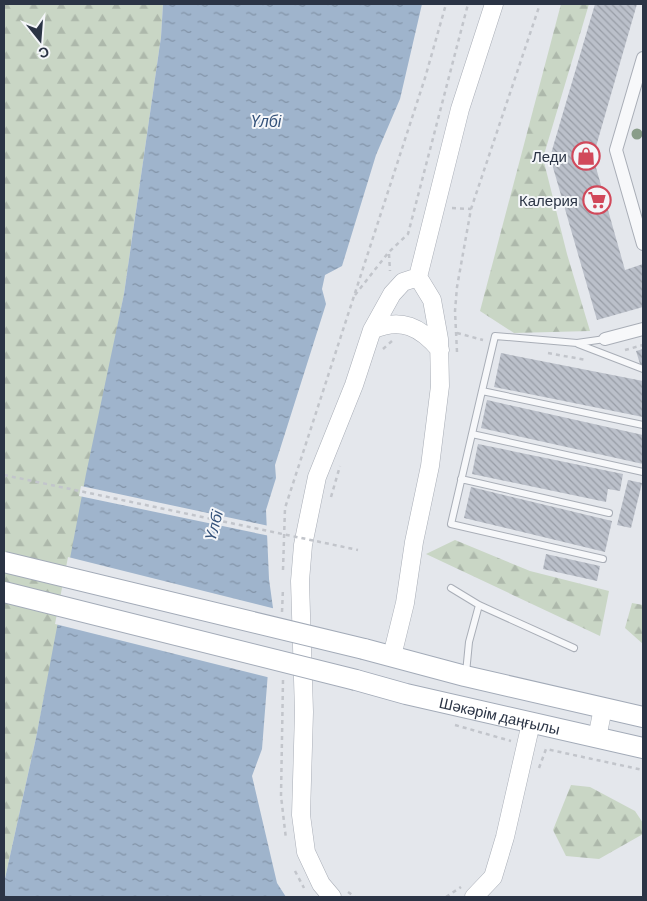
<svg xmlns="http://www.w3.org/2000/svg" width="647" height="901" font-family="Barlow,sans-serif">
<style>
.forest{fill:url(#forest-firs)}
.water{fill:url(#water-ripples)}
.pier{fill:#e4e7ec}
.building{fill:url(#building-back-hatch)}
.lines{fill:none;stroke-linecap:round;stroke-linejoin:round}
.lane-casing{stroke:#a9aeb7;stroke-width:8}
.street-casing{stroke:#a9aeb7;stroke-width:14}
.secondary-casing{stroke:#a9aeb7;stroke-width:19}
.primary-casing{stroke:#a3abb8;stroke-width:22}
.path{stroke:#c2c5cb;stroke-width:2.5;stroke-dasharray:4 4;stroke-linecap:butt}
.lane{stroke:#f7f8fa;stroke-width:6}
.street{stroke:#f7f8fa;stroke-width:12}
.secondary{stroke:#fff;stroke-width:18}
.primary{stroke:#fff;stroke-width:20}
.primary-bridge-casing{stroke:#a3abb8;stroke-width:22;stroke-linecap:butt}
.path-bridge{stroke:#c2c5cb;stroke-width:2.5;stroke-dasharray:4 4;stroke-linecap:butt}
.primary-bridge{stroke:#fff;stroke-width:20}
.tree{fill:#899d89}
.labels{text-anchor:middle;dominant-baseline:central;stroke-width:4;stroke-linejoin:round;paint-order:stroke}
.poi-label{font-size:15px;fill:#2b3445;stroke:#f4f6f9;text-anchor:end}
.street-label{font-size:15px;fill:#2b3445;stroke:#f4f6f9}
.water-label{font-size:16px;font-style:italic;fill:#34527a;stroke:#f4f6f9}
</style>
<defs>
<pattern id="forest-firs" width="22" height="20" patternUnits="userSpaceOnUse" patternTransform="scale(1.25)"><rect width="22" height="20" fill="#c9d6c5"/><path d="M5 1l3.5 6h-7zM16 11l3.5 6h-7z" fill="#adb8ab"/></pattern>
<pattern id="water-ripples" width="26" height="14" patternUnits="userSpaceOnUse" patternTransform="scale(1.25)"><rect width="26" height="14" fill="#9fb4cc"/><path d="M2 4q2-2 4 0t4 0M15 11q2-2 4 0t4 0" fill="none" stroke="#8293a7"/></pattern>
<pattern id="building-back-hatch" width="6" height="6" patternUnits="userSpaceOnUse" patternTransform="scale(1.25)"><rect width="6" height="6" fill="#bbc0ca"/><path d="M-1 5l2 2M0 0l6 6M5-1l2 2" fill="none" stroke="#989da6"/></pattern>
</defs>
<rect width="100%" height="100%" fill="#e4e7ec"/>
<path class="forest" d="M4 4H163L161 37 124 294 36 738 4 883Z
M561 4H589L543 158 567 254 590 331 514 333 480 311Z
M455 540 530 571 609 591 600 636 426 554Z
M632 603 643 605V644L625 628Z
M571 785 590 787 635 811 643 823V834L599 859 566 856 553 830Z"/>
<path class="water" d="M163 4H422L400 99 376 155 342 266 325 275 322 289 326 304 275 465 276 478 266 510 269 579 273 608 262 749 252 776 277 883 286 897H4V883L36 738 86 474 124 294 161 37Z"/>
<path class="pier" d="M81 486 269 526 270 536 79 496Z
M68 557 276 609 271 678 55 624Z"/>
<path class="building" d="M595 4H637L593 157 625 270 643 264V307L597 320 550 157Z
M643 349V366L641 367 636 351Z
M501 353 643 381V417L494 387Z
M487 400 643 435V464L481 428Z
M478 444 623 474 620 491 608 489 606 502 472 474Z
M628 480 642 483 631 528 617 525Z
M471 487 612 521 605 552 464 518Z
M546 554 600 566 597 581 543 569Z"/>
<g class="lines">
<g class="lane-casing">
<path id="lane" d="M605 339 577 343 495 336 482 391 643 425
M578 344 643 369
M482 391 451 524 603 559
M472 434 643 472
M461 479 609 513
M451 588 479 605 574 648
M466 673 469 642 479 605"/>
</g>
<g class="street-casing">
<path id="street" d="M643 58 616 150 643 244
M605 339 643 329"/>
</g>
<g class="secondary-casing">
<path id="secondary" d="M372 330C401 317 421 327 440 350
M392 656 405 603 414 542 430 466 440 386 439 339 432 300 418 277
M597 738 603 708
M332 897 321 884 306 852 301 815 304 712 300 581 303 545 317 477 354 385 372 330 392 294 403 282 418 277 460 109 494 4
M474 897 493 877 505 837 531 723"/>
</g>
<g class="primary-casing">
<g id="primary">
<path d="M364 649 465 676 643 717"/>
<path id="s1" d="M356 680 406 694 643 748"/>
</g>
</g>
<path class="path" d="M452 208 471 209
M389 254 390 271
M355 295 388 253 408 234 468 4
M457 333 483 340
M383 349 392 341
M625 350 643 345
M457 352 455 311 457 287 471 209 540 4
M548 353 586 360
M331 497 340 466
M283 570 285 508 425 78 446 4
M282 612 283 588
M283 680 281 796 286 839
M455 725 511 741
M539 768 546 749 643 770
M295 871 304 888
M348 892 355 897
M446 897 461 887"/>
<use href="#lane" class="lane"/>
<use href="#street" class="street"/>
<use href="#secondary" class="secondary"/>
<use href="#primary" class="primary"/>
<g class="primary-bridge-casing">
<path id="primary-bridge" d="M4 562 364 649
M4 592 356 680"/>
</g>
<path class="path-bridge" d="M4 475 358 550"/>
<use href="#primary-bridge" class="primary-bridge"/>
</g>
<circle class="tree" cx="637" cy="134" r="5.5"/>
<defs>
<g id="shop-ring" transform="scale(1.4375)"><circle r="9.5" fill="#f4f6f9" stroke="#d1495b" stroke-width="1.5"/><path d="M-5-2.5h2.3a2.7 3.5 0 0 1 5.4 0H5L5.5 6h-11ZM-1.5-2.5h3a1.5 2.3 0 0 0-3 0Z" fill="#d1495b"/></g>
<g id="supermarket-ring" transform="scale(1.4375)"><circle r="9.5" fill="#f4f6f9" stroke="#d1495b" stroke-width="1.5"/><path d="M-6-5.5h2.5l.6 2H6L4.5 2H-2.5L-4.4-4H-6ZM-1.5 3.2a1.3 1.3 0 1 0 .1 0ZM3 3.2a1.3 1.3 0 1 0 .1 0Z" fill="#d1495b"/></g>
</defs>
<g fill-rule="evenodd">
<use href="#shop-ring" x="586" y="156"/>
<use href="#supermarket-ring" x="597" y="200"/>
</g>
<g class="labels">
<g class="poi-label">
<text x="567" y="156">Леди</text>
<text x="578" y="200">Калерия</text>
</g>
<g class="street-label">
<text stroke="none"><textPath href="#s1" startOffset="148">Шәкәрім даңғылы</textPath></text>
</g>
<g class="water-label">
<text x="266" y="120">Үлбі</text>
<text transform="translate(213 525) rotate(-75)">Үлбі</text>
</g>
</g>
<rect width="647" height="901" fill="none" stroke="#2b3445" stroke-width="10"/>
<g transform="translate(40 40) rotate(163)" stroke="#f4f6f9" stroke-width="4" paint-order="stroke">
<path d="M0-4L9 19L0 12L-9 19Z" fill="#2b3445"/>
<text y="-8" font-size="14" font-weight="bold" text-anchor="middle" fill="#2b3445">С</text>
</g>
</svg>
